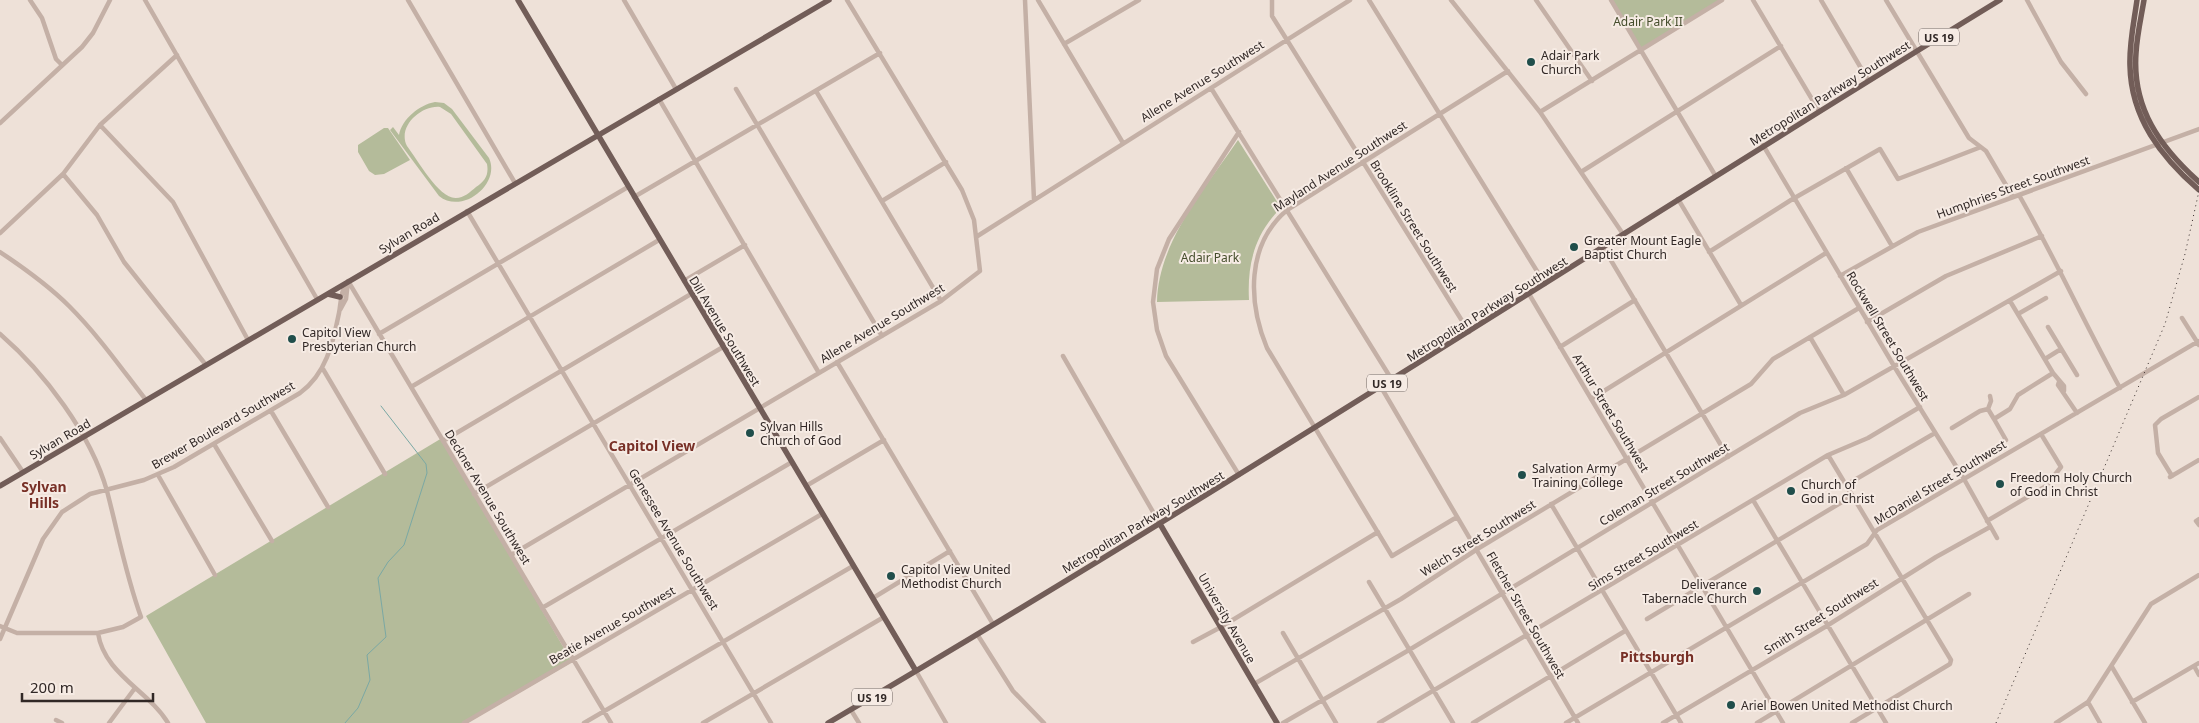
<svg xmlns="http://www.w3.org/2000/svg" width="2199" height="723" font-family="'Noto Sans',sans-serif">
<style>
.green{fill:#b4bb9a;fill-rule:evenodd}
.lines{fill:none;stroke-linecap:round;stroke-linejoin:round}
.stream{stroke:#7aa8a4;stroke-width:1}
.minor{stroke:#c4b0a6;stroke-width:4.5}
.major{stroke:#725d58;stroke-width:5.5}
.rail{stroke:#312826;stroke-width:1;stroke-dasharray:1 4;stroke-linecap:butt}
.poi-dot{fill:#204e4b;stroke:#f6ebe4;stroke-width:2}
.labels{text-anchor:middle;dominant-baseline:central;stroke-width:4;stroke-linejoin:round;paint-order:stroke}
.shield{fill:#f6ebe4;stroke:#6c625f;stroke-width:1}
.shield-label{font-size:11px;font-weight:bold;fill:#312826}
.park-label{font-size:12px;fill:#454d2c;stroke:#f6ebe4}
.poi-label{font-size:12px;fill:#312826;stroke:#f6ebe4;text-anchor:start}
.street-label{font-size:12px;fill:#312826;stroke:#f6ebe4}
.neighbourhood-label{font-size:14px;font-weight:bold;fill:#783027;stroke:#f6ebe4}
</style>
<rect width="100%" height="100%" fill="#eee1d8"/>
<path class="green" d="M1611 0H1722L1640 51Z
M435 102 444 103 452 109 489 158C501 184 462 215 439 196L390 130 393 127 399 135C402 119 419 105 435 102ZM440 107 451 114 487 164C489 175 485 181 476 187 470 192 464 198 456 198 439 199 417 159 407 146 397 127 421 105 440 107Z
M384 128H388L410 160 384 174 375 175 369 171 358 152V145Z
M1238 140 1281 208C1255 233 1247 264 1249 300L1157 302C1158 242 1206 187 1238 140Z
M442 438 572 662 467 723H206L146 616Z"/>
<g class="lines">
<path class="stream" d="M345 723 358 708 370 680 367 655 386 637 378 578 388 562 404 545 427 473 426 464 381 406"/>
<path class="minor" d="M30 0 42 18 56 59 62 65
M145 0 317 299
M408 0 515 183
M624 0 676 89
M1025 0 1034 200
M1038 0 1123 143
M1272 0V16L1469 332
M1369 0 1545 284
M1451 0 1540 112 1623 234
M1536 0 1592 81
M1611 0 1715 175
M1753 0 1819 111
M1821 0 1868 80
M1886 0 1969 138 1986 151 2013 197
M2027 0 2061 62 2086 94
M1064 44 1139 0
M1211 88 1392 380
M736 89 882 336
M816 91 941 301
M659 99 819 373
M1540 112 1722 0
M0 123 82 47 93 33 110 0
M100 125 173 202 248 340
M1239 132 1169 239 1157 269 1153 302 1157 330 1166 356 1239 475
M1763 145 1897 371 1964 479 1997 538
M1846 168 1892 246
M1581 172 1781 46
M63 174 97 215 124 262 206 365
M2019 195C2055 258 2085 324 2120 388
M634 197 880 53
M1678 199 1741 305
M882 201 946 162
M467 211 771 723
M0 233 63 174 100 125 177 55
M976 237 1350 0
M1603 247 1728 457
M0 252C24 268 48 285 69 306 98 335 121 368 146 400
M1709 252 1791 200 1880 149 1898 179 1981 147
M1840 276 1918 232 2199 129
M348 281 611 723
M684 281 745 245
M1529 294 1783 723
M340 310 346 299 348 281
M2018 314 2046 298
M2182 318 2199 345
M1867 322 1946 276 2042 236
M2048 327 2077 375
M0 334C44 372 91 434 107 491 118 533 126 576 141 617L123 627 98 633H17L0 626
M379 334 628 187
M1810 337 1844 395
M1560 347 1635 300
M1063 356 1160 524
M2045 359 2061 349
M837 362 993 624
M323 369 385 474
M2053 373 2064 386V391
M2059 382 2058 385 2077 413
M411 387 659 240
M1381 387 1578 723
M1990 396 1991 401 1988 409 1994 419 2010 409 2018 395 2053 373 2010 301
M1591 399 1826 253
M271 411 328 507
M1994 419 2006 440
M1952 428 1980 411 1988 409
M0 438 23 472
M443 441 691 294
M214 444 272 541
M1828 455 1951 660 1950 664 1852 723
M158 475 215 575
M2172 476 2158 453 2155 425 2161 419 2199 397
M2170 477 2199 460
M1846 485 1935 433
M806 486 884 440
M474 494 723 347
M1753 500 1886 723
M1551 504 1681 723
M1457 517 1392 556 1267 348C1248 302 1246 245 1287 210L1508 71
M2199 519 2196 521 2199 525
M1987 521 2046 486 2061 467 2041 434
M511 555 941 301 980 271 974 220 962 190 847 0
M1369 582 1453 723
M873 598 950 551
M542 608 792 462
M1647 619 1852 496
M98 633C104 674 149 691 168 723
M1283 633 1336 723
M977 634 1013 691 1044 723
M0 639 43 539 62 512 90 494 144 480 174 467 300 393C326 374 333 343 339 313 341 303 340 294 346 283
M1193 642 1221 627 1378 532
M2194 666 2199 675
M2112 667 2145 723
M916 671 946 723
M1254 684 1401 599 1479 548 1751 384 1773 359 1859 308
M2088 702 2100 723
M2132 702 2199 663
M851 710 859 723
M56 720 62 723
M109 723 135 688
M464 723 822 514
M584 723 853 566
M703 723 884 617
M1283 723 1409 650 1800 413 1844 395 2061 271
M1379 723 1828 455 1868 438 1920 407
M1473 723 1625 631
M1566 723 1867 544 1877 530 2199 341
M1663 723 1825 627 1936 557 1990 527
M1757 723 1969 594
M2056 723 2088 702 2151 604 2199 575"/>
<path class="major" d="M518 0 916 671
M2137 0C2134 22 2129 44 2130 66 2131 118 2161 157 2199 190
M2144 0C2141 18 2137 35 2136 53 2132 108 2160 147 2199 182
M328 294 340 297
M0 486 829 0
M1160 524 1277 723
M828 723C1224 491 1608 240 2000 0"/>
<path class="rail" d="M1996 723 2165 324 2185 254 2199 191"/>
</g>
<g class="poi-dot">
<circle cx="1531" cy="62" r="5"/>
<circle cx="1574" cy="247" r="5"/>
<circle cx="292" cy="339" r="5"/>
<circle cx="750" cy="433" r="5"/>
<circle cx="1522" cy="475" r="5"/>
<circle cx="2000" cy="484" r="5"/>
<circle cx="1791" cy="491" r="5"/>
<circle cx="891" cy="576" r="5"/>
<circle cx="1757" cy="591" r="5"/>
<circle cx="1731" cy="705" r="5"/>
</g>
<g class="labels">
<g class="shield">
<rect x="1919" y="28.5" width="40" height="17" rx="4"/>
<rect x="1367" y="374.5" width="40" height="17" rx="4"/>
<rect x="852" y="688.5" width="40" height="17" rx="4"/>
</g>
<g class="shield-label">
<text x="1939" y="37">US 19</text>
<text x="1387" y="383">US 19</text>
<text x="872" y="697">US 19</text>
</g>
<g class="park-label">
<text x="1648" y="21">Adair Park II</text>
<text x="1210" y="257">Adair Park</text>
</g>
<g class="poi-label">
<text x="1541" y="55">Adair Park<tspan x="1541" dy="14">Church</tspan></text>
<text x="1584" y="240">Greater Mount Eagle<tspan x="1584" dy="14">Baptist Church</tspan></text>
<text x="302" y="332">Capitol View<tspan x="302" dy="14">Presbyterian Church</tspan></text>
<text x="760" y="426">Sylvan Hills<tspan x="760" dy="14">Church of God</tspan></text>
<text x="1532" y="468">Salvation Army<tspan x="1532" dy="14">Training College</tspan></text>
<text x="2010" y="477">Freedom Holy Church<tspan x="2010" dy="14">of God in Christ</tspan></text>
<text x="1801" y="484">Church of<tspan x="1801" dy="14">God in Christ</tspan></text>
<text x="901" y="569">Capitol View United<tspan x="901" dy="14">Methodist Church</tspan></text>
<text x="1747" y="584" text-anchor="end">Deliverance<tspan x="1747" dy="14">Tabernacle Church</tspan></text>
<text x="1741" y="705">Ariel Bowen United Methodist Church</text>
</g>
<g class="street-label">
<text transform="translate(1202 81) rotate(-32)">Allene Avenue Southwest</text>
<text transform="translate(1830 93) rotate(-32)">Metropolitan Parkway Southwest</text>
<text transform="translate(1340 166) rotate(-33)">Mayland Avenue Southwest</text>
<text transform="translate(2013 187) rotate(-20)">Humphries Street Southwest</text>
<text transform="translate(1414 226) rotate(58)">Brookline Street Southwest</text>
<text transform="translate(409 233) rotate(-31)">Sylvan Road</text>
<text transform="translate(1487 309) rotate(-32)">Metropolitan Parkway Southwest</text>
<text transform="translate(882 323) rotate(-31)">Allene Avenue Southwest</text>
<text transform="translate(725 331) rotate(59)">Dill Avenue Southwest</text>
<text transform="translate(1888 336) rotate(59)">Rockwell Street Southwest</text>
<text transform="translate(1611 413) rotate(59)">Arthur Street Southwest</text>
<text transform="translate(223 425) rotate(-30)">Brewer Boulevard Southwest</text>
<text transform="translate(60 439) rotate(-30)">Sylvan Road</text>
<text transform="translate(1940 482) rotate(-31)">McDaniel Street Southwest</text>
<text transform="translate(1664 484) rotate(-31)">Coleman Street Southwest</text>
<text transform="translate(488 497) rotate(59)">Deckner Avenue Southwest</text>
<text transform="translate(1143 522) rotate(-31)">Metropolitan Parkway Southwest</text>
<text transform="translate(1478 538) rotate(-32)">Welch Street Southwest</text>
<text transform="translate(674 539) rotate(59)">Genessee Avenue Southwest</text>
<text transform="translate(1643 555) rotate(-31)">Sims Street Southwest</text>
<text transform="translate(1526 615) rotate(60)">Fletcher Street Southwest</text>
<text transform="translate(1821 616) rotate(-32)">Smith Street Southwest</text>
<text transform="translate(1227 618) rotate(60)">University Avenue</text>
<text transform="translate(612 625) rotate(-30)">Beatie Avenue Southwest</text>
</g>
<g class="neighbourhood-label">
<text x="652" y="445">Capitol View</text>
<text x="44" y="486">Sylvan<tspan x="44" dy="16">Hills</tspan></text>
<text x="1657" y="656">Pittsburgh</text>
</g>
</g>
<path d="M22 693v8h131v-8" fill="none" stroke="#312826" stroke-width="2.5"/>
<text x="30" y="693" font-size="15" fill="#312826" stroke="#f6ebe4" stroke-width="4" paint-order="stroke">200 m</text>
</svg>
